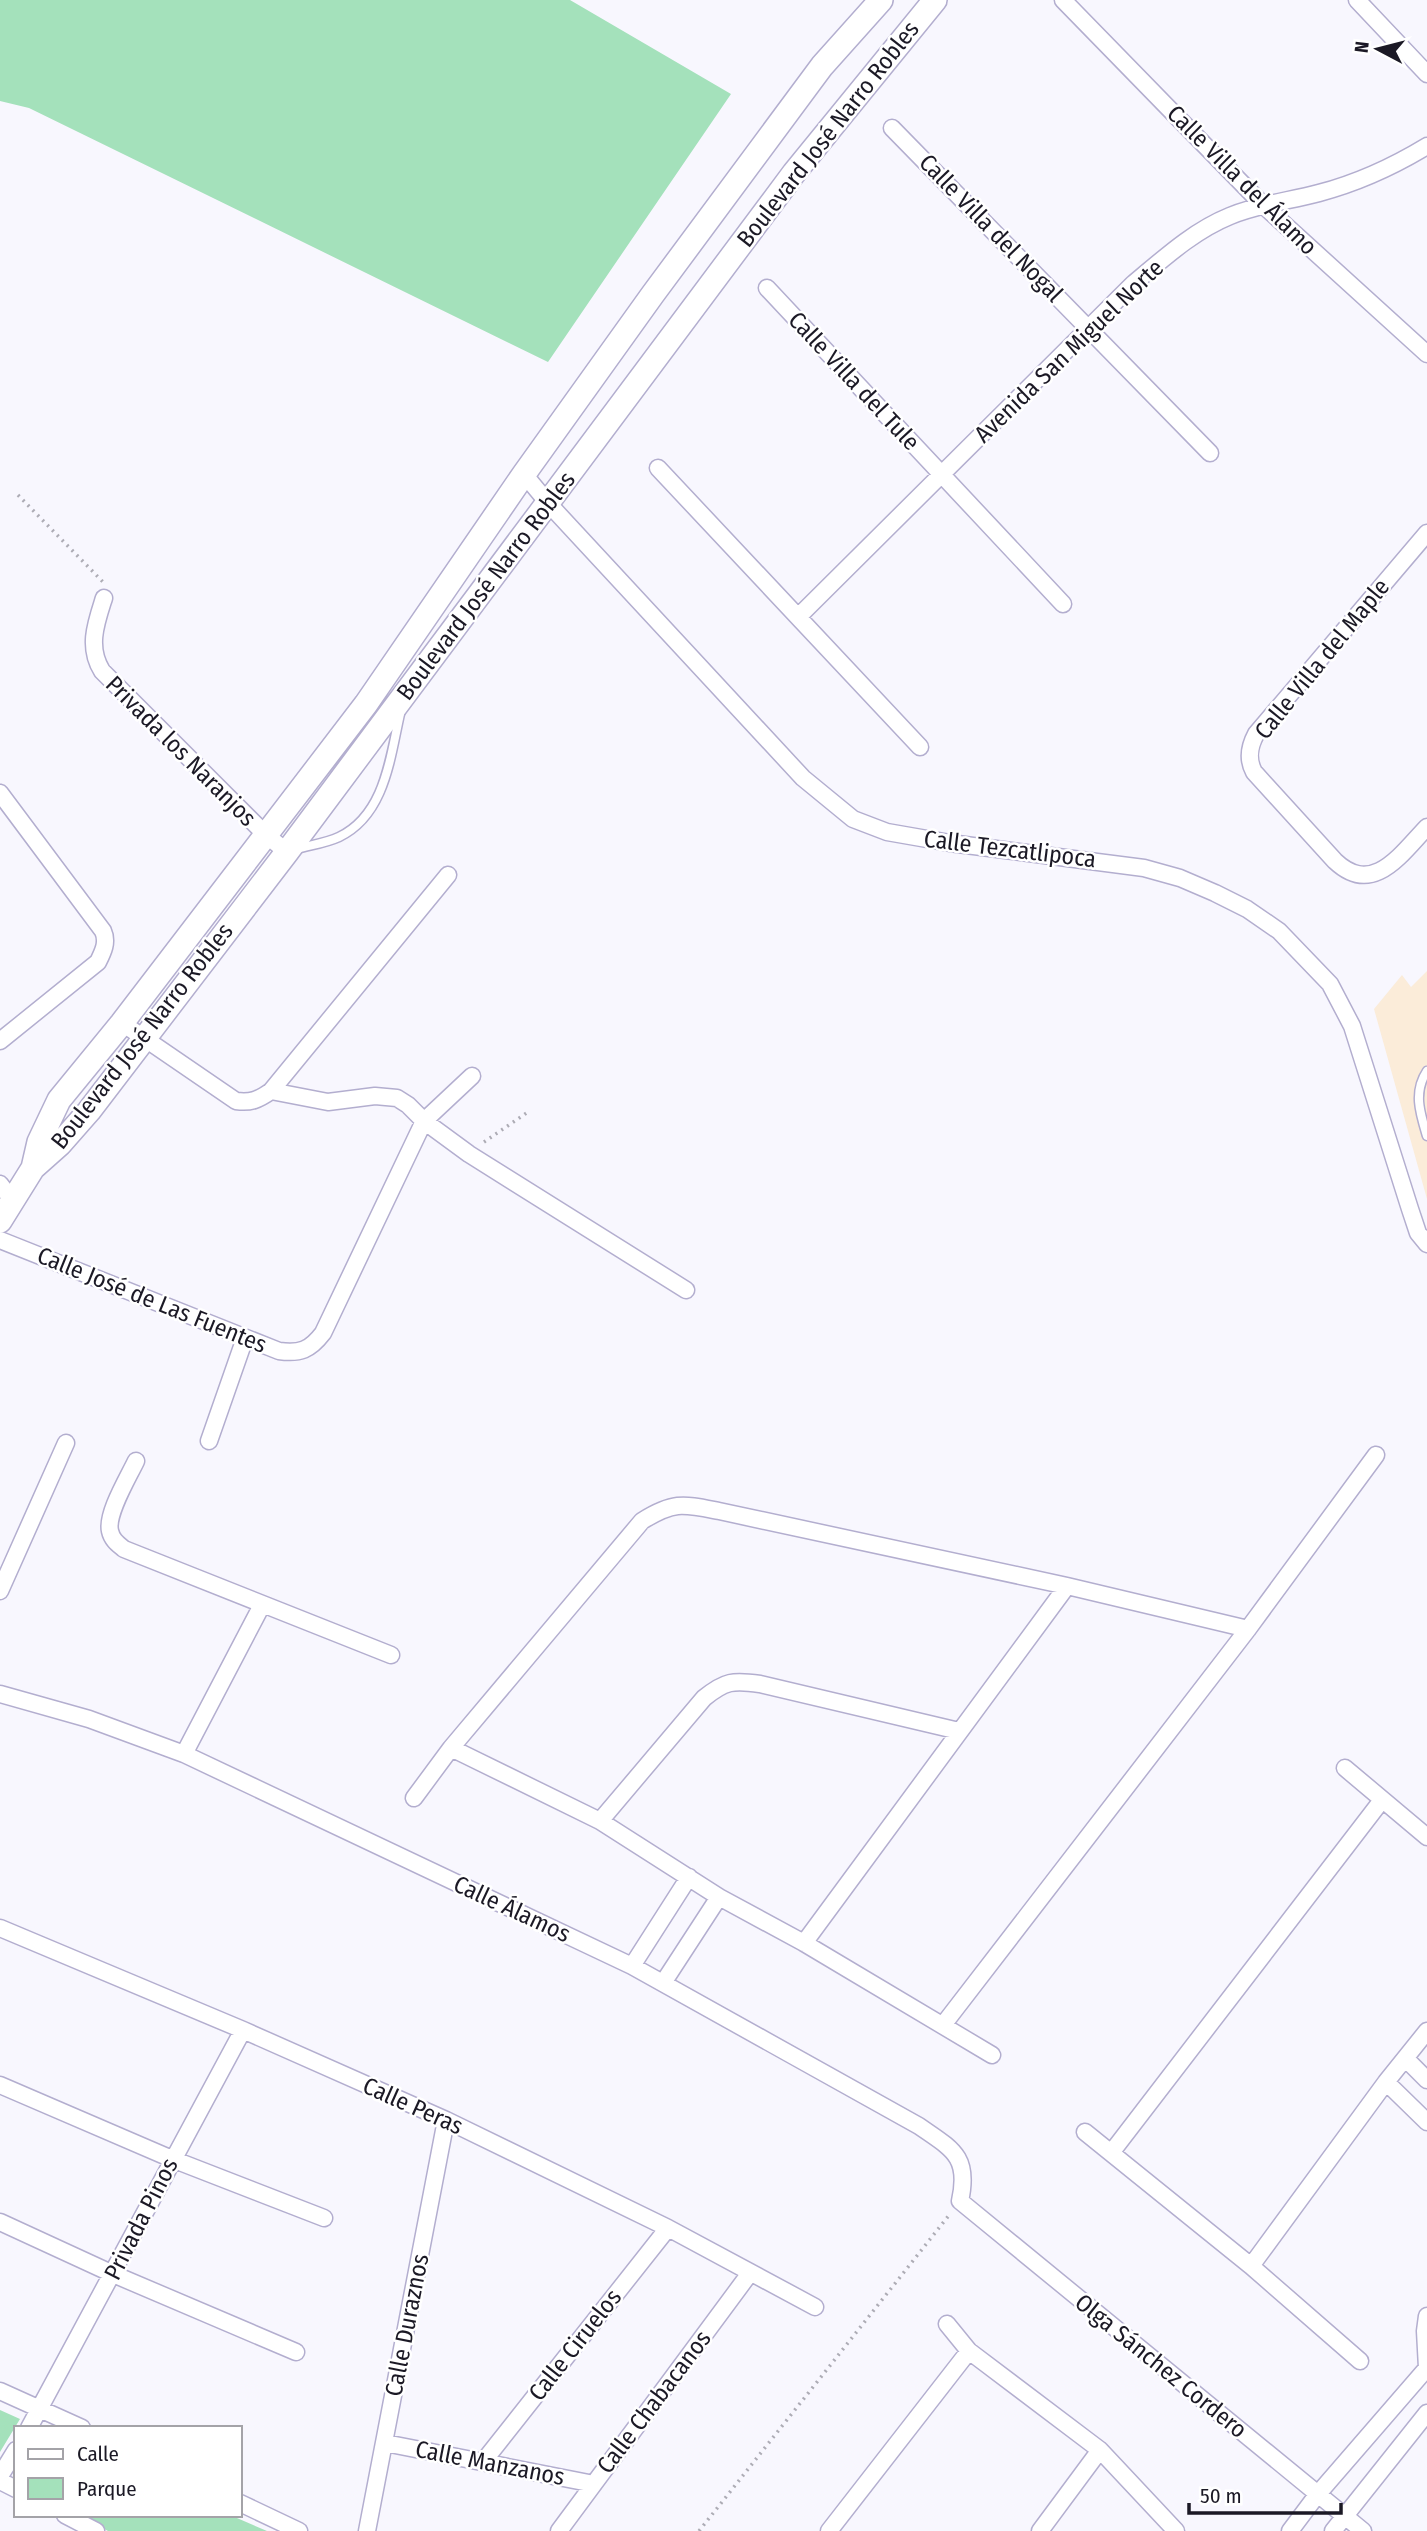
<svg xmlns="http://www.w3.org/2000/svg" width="1427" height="2531" font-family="'Fira Sans Condensed',sans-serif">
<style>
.education{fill:#fbecd9}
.green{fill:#a4e1bb}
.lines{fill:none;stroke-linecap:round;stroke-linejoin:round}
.lane-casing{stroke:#b3aecf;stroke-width:11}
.street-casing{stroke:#b3aecf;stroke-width:19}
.secondary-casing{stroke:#b3aecf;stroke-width:26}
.path{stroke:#adacb5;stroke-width:3.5;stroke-dasharray:2 5;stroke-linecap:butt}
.lane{stroke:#fff;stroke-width:8}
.street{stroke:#fff;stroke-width:16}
.secondary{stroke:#fff;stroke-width:23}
.labels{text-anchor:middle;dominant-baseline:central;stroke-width:5;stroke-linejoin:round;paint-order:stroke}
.street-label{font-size:24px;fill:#1b1925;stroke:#fff}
</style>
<rect width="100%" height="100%" fill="#f8f7fe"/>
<path class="education" d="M1427 971V1199L1374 1009 1402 975 1411 987Z"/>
<path class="green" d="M0 0H570L731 94 548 362 29 108 0 101Z
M0 2410 20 2419 0 2452Z
M78 2515H230L267 2531H108Z"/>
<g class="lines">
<g class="lane-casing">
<path id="lane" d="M297 849C311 845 326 843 339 837 385 815 390 758 400 714
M1427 1071C1413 1092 1420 1113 1427 1136"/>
</g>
<g class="street-casing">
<path id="street" d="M1063 0 1263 205 1427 354
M1357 0 1427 74
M892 128 1210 453
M767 288 1063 604
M658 468 920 747
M524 474 548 503 803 778 853 819 887 832 950 843 1144 868 1180 878 1215 893 1247 909 1279 931 1330 984 1352 1026 1410 1209 1418 1233 1427 1244
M1427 533 1256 734C1249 747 1247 759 1254 772L1335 861C1373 897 1401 854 1427 827
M104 598C96 623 87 647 102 671L265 834 287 852
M798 617 1133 284C1163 259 1193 231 1230 216 1259 204 1289 201 1319 193 1357 183 1394 166 1427 146
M0 793 103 931C108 942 103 952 98 962L0 1041
M122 1023 236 1101C251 1103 258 1100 271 1091L448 875
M271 1091 328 1102 375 1096 397 1098 408 1105 424 1121 469 1154 686 1290
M0 1184 13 1201
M0 1240 279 1351C300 1354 310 1350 323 1333L424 1121 472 1076
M209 1441 245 1338
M136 1461C128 1478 106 1514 110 1531 112 1540 118 1544 124 1549L391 1655
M0 1591 66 1443
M0 1694 89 1719 184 1754 632 1966 919 2126C952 2149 970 2156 960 2201L1363 2531
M451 1748 600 1821 719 1897 804 1943 992 2055
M184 1754 262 1605
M1345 1768 1427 1837
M414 1798 451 1748 642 1521C674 1501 683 1504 719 1511L1067 1586 1248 1629
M600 1821 704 1698C725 1681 733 1680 760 1684L959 1731
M0 1928 243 2030 446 2120 668 2228 815 2307
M804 1943 1067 1586
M632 1966 689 1877
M663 1983 719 1897
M943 2025 1248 1629 1376 1455
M1406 2059 1427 2080
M1386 2082 1427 2122
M0 2085 172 2159 324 2218
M1085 2132 1251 2266 1360 2361
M1111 2153 1382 1800
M0 2222 113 2274 296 2352
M1251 2266 1386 2082 1427 2031
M947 2324 969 2351 1100 2450 1176 2531
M0 2391 82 2428
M29 2428 243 2030
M385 2443 594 2484
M483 2462 668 2228
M0 2476 16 2450
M0 2481 16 2489
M240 2503 299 2531
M65 2515 96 2531
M367 2531 446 2120
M559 2531 750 2273
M829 2531 969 2351
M1040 2531 1100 2450
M1290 2531 1317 2495 1427 2368 1425 2331 1427 2316
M1333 2531 1427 2413"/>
</g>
<g class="secondary-casing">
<path id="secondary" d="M33 1168 39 1142 59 1100 122 1023 366 704 524 474 653 294 822 66 881 0
M0 1221 33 1168 60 1144 89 1111 287 852 794 173 935 0"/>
</g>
<path class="path" d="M18 495 104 583
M484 1142 528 1112
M699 2531 950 2214"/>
<use href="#lane" class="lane"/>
<use href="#street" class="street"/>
<use href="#secondary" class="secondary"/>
</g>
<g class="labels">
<g class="street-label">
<text transform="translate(828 134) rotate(-52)">Boulevard José Narro Robles</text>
<text transform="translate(1242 180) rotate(45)">Calle Villa del Álamo</text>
<text transform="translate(991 228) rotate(46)">Calle Villa del Nogal</text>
<text transform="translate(1069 351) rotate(-44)">Avenida San Miguel Norte</text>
<text transform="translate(854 381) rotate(47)">Calle Villa del Tule</text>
<text transform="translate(486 586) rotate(-53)">Boulevard José Narro Robles</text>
<text transform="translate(1322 659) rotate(-51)">Calle Villa del Maple</text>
<text transform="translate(181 751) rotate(45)">Privada los Naranjos</text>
<text transform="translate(1010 849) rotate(7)">Calle Tezcatlipoca</text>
<text transform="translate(142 1036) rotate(-52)">Boulevard José Narro Robles</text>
<text transform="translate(152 1300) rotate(22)">Calle José de Las Fuentes</text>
<text transform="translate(512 1909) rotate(25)">Calle Álamos</text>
<text transform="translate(413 2106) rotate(24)">Calle Peras</text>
<text transform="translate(141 2219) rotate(-63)">Privada Pinos</text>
<text transform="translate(407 2325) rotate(-79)">Calle Duraznos</text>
<text transform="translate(575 2345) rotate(-52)">Calle Ciruelos</text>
<text transform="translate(1161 2366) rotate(39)">Olga Sánchez Cordero</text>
<text transform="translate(654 2402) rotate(-53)">Calle Chabacanos</text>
<text transform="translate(490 2463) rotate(11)">Calle Manzanos</text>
</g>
</g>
<rect x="14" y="2426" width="228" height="91" fill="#ffffff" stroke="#a4a3a8" stroke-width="2"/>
<rect x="28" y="2449" width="35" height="10" fill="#ffffff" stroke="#a4a3a8" stroke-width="2"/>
<text x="77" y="2461" font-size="21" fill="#1b1925">Calle</text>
<rect x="28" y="2478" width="35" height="21" fill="#a4e1bb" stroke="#a4a3a8" stroke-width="2"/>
<text x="77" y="2496" font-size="21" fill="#1b1925">Parque</text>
<g transform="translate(1378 49) rotate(277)" stroke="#ffffff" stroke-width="5" paint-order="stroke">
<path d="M0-5L12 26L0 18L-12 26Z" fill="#1b1925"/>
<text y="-10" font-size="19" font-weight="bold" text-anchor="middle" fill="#1b1925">N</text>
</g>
<path d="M1189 2503v10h152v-10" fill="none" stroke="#1b1925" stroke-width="3.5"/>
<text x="1200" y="2503" font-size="21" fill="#1b1925" stroke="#ffffff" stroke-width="5" paint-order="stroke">50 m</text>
</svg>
